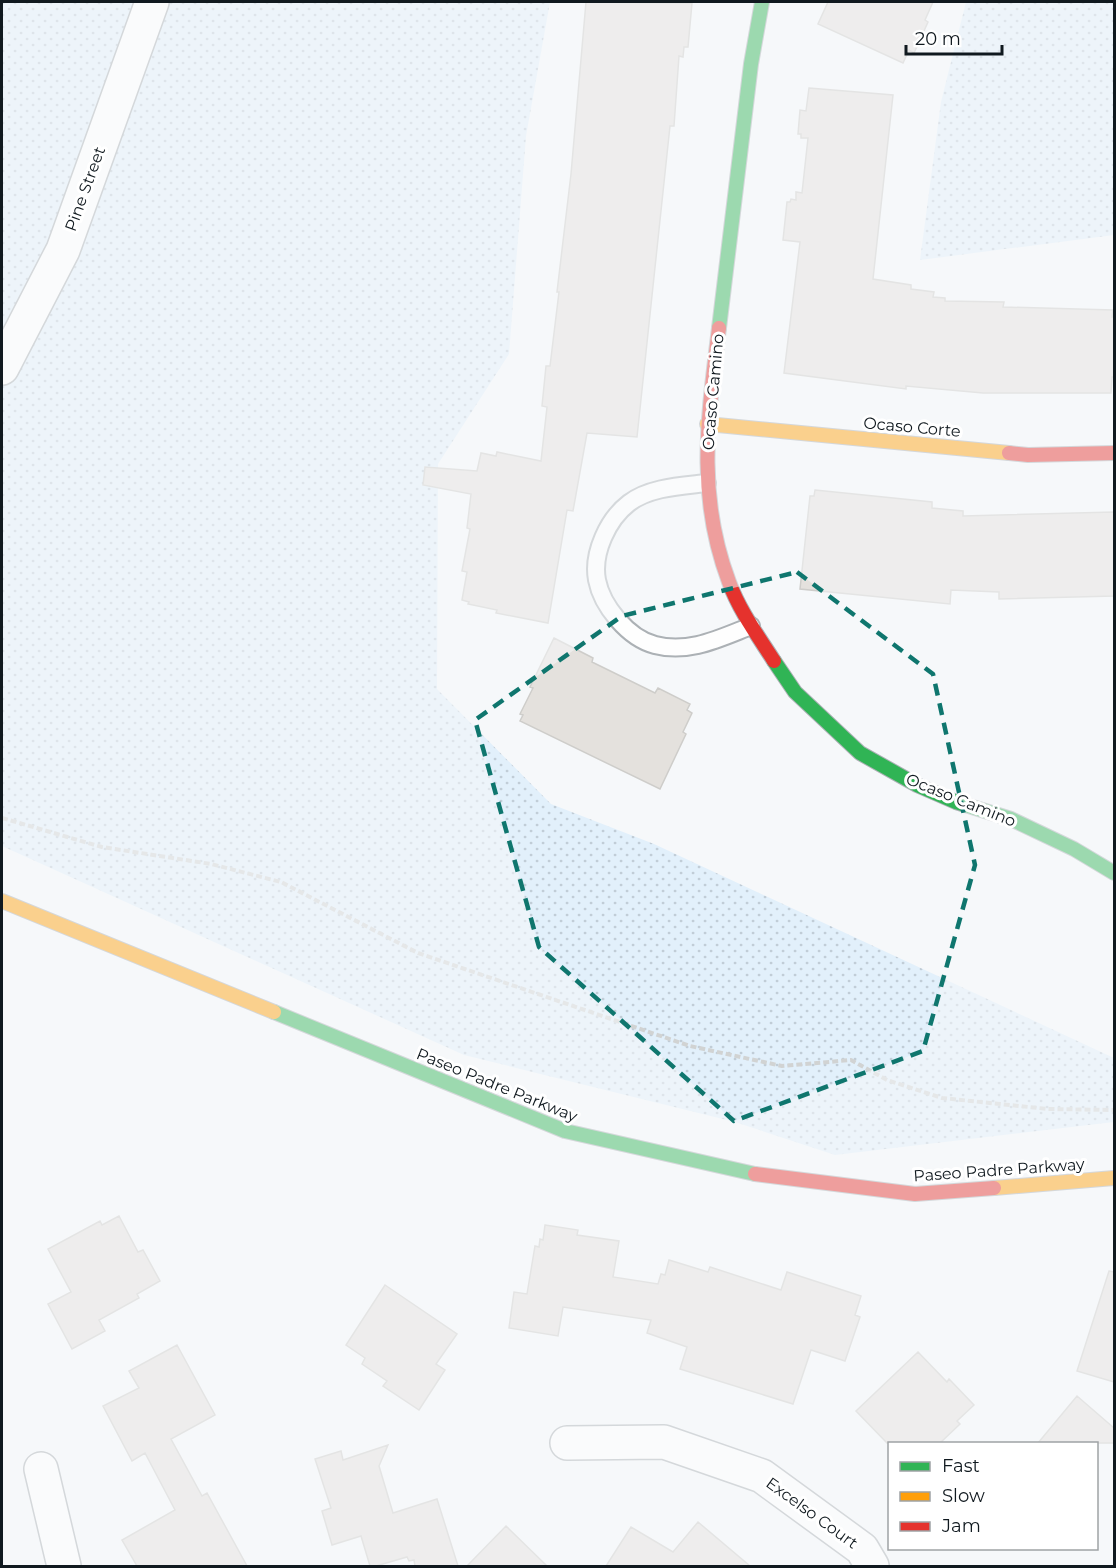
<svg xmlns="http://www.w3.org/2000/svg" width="1116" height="1568" font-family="Montserrat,sans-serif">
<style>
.grass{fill:url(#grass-dots)}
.building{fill:#e4e1dd;stroke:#cecdca;stroke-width:1.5}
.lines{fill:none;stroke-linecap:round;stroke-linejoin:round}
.lane-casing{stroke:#acb1b5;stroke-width:20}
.street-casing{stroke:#acb1b5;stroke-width:36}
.fast-casing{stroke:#acb1b5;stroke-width:16}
.slow-casing{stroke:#acb1b5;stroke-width:16}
.jam-casing{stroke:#acb1b5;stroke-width:16}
.path{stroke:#d1d3d3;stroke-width:4;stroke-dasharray:6 3;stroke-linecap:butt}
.lane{stroke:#fefefe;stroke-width:16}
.street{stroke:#fefefe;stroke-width:33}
.fast{stroke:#30b455;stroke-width:14}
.slow{stroke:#ff9f0a;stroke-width:14}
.jam{stroke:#e5322d;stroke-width:14}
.marked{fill:none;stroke:#0f766e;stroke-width:4.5;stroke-dasharray:12 8;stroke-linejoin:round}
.labels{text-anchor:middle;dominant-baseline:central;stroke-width:6;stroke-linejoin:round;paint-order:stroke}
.street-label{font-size:16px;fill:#10191f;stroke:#fff}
</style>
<defs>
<pattern id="grass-dots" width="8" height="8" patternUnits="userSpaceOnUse" patternTransform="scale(1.5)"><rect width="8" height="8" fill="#e2f0fb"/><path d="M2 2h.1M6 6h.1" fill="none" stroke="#c1cdd7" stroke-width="1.8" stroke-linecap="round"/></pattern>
</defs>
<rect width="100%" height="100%" fill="#f6f8fa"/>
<path class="grass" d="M2 2H550L526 136 509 354 438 464 437 689 551 804 654 844 1114 1058V1122L835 1155 735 1122 464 1055 2 846Z
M966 2H1114V235L920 260 941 102Z"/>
<path class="building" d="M586 2 692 3 688 47H684L683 57 679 56 674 126H670L637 437 587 433 573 511 567 510 548 623 496 613 497 610 468 604 469 602 462 600 467 572 462 571 470 529 467 528 471 494 423 485 425 467 477 471 481 453 496 456 497 452 541 461 547 407 542 406 546 366H550L559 292H557L571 174Z
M828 2H933L925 20 928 22 914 53 909 50 903 63 818 24Z
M809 88 893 95 873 279 911 285V289L934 292 933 297 945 298V301L1004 302 1003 307 1113 310 1112 317H1114V377H1112L1111 393H983L906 386V389L784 373 800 242 783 240 787 202H790L791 199 796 200V192L802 193 808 138H801V134H798L800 110 806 111Z
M815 490 932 502V508L963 511V516L1114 512V596L999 599V592L951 590 950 604 800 589 810 496H814Z
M554 638 593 658 592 662 655 693 658 688 690 704 687 710 692 713 683 732 686 734 660 789 520 721 523 715 520 714 533 688 530 687Z
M119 1216 138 1252 143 1250 160 1281 137 1294 139 1298 99 1320 105 1331 72 1349 48 1304 71 1292 48 1249 100 1221 102 1225Z
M545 1225 578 1230 577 1235 619 1241 613 1277 658 1284 661 1274 665 1275 669 1260 708 1272 710 1267 781 1290 787 1272 861 1296 855 1315 860 1317 845 1361 811 1350 793 1404 680 1369 687 1347 647 1333 651 1320 563 1307 558 1336 509 1328 514 1292 527 1294 535 1246 539 1247 540 1239 543 1240Z
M1109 1271 1114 1272V1382L1077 1371Z
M385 1285 457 1334 436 1364 445 1370 419 1410 383 1386 387 1381 362 1364 365 1358 346 1345Z
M177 1345 215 1415 171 1439 202 1496 207 1493 247 1566H137L122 1540 175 1510 145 1453 132 1461 103 1406 139 1388 129 1371Z
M918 1352 947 1382 949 1379 974 1405 957 1421 960 1424 940 1443H887L856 1411Z
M1077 1396 1114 1428V1443H1038Z
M388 1445 379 1466 393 1513 437 1499 458 1566H415L414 1560 409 1561 407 1557 376 1566H370L361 1536 332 1545 322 1511 331 1508 315 1459 341 1451 343 1460Z
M698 1522 750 1566H606L631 1527 673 1552Z
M506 1526 547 1566H467Z"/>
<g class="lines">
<g class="lane-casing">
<path id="lane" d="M707 483C682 486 650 487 629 503 608 519 592 553 597 580 602 606 628 638 655 645 689 654 720 638 751 626"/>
</g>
<g class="street-casing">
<path id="street" d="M2 368 63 250 152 2
M567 1443 664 1442 762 1476 862 1549 872 1566
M41 1469 64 1566"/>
</g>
<g class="fast-casing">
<path id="fast" d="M719 328 751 64 762 2
M774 661 795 692 860 753 917 785 956 802 1011 819 1074 849 1114 873
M274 1012 565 1131 755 1174"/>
</g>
<g class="slow-casing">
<path id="slow" d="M707 424 1009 453
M2 901 274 1012
M994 1188 1114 1178"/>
</g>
<g class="jam-casing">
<path id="jam" d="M719 328C708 418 696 494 729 582 739 610 758 636 774 661
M1009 453 1028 455 1114 453
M755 1174 915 1194 994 1188"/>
</g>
<path class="path" d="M2 818 102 847 211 864 281 882 418 953 690 1046 782 1066 851 1060 887 1080 942 1098 1048 1109 1114 1110"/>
<use href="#lane" class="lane"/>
<use href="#street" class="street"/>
<use href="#fast" class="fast"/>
<use href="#slow" class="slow"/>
<use href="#jam" class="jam"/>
</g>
<path d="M0 0H1116V1568H0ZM797 572 933 674 975 865 923 1051 734 1121 539 947 475 720 622 616Z" fill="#f6f8fa" fill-opacity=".55" fill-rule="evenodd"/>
<path class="marked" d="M797 572 933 674 975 865 923 1051 734 1121 539 947 475 720 622 616Z"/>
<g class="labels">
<g class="street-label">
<text transform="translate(85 189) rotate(-70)">Pine Street</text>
<text transform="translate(713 392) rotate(-85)">Ocaso Camino</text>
<text transform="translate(912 427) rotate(5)">Ocaso Corte</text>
<text transform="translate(961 800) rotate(22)">Ocaso Camino</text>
<text transform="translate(497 1085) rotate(22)">Paseo Padre Parkway</text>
<text transform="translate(999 1170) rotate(-4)">Paseo Padre Parkway</text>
<text transform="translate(812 1513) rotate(36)">Excelso Court</text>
</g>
</g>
<rect width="1116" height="1568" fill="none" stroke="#10191f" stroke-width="6"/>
<rect x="888" y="1442" width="210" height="108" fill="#ffffff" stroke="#9fa3a5" stroke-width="1.5"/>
<rect x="900" y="1462" width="30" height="9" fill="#30b455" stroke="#9fa3a5" stroke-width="1.5"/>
<text x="942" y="1472" font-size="18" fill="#10191f">Fast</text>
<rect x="900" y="1492" width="30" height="9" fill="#ff9f0a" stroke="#9fa3a5" stroke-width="1.5"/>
<text x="942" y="1502" font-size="18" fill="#10191f">Slow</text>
<rect x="900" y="1522" width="30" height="9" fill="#e5322d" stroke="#9fa3a5" stroke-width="1.5"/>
<text x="942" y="1532" font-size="18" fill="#10191f">Jam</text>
<path d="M906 45v9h96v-9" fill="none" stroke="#10191f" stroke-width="3"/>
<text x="915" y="45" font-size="18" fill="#10191f" stroke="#ffffff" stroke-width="4.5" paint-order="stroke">20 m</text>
</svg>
